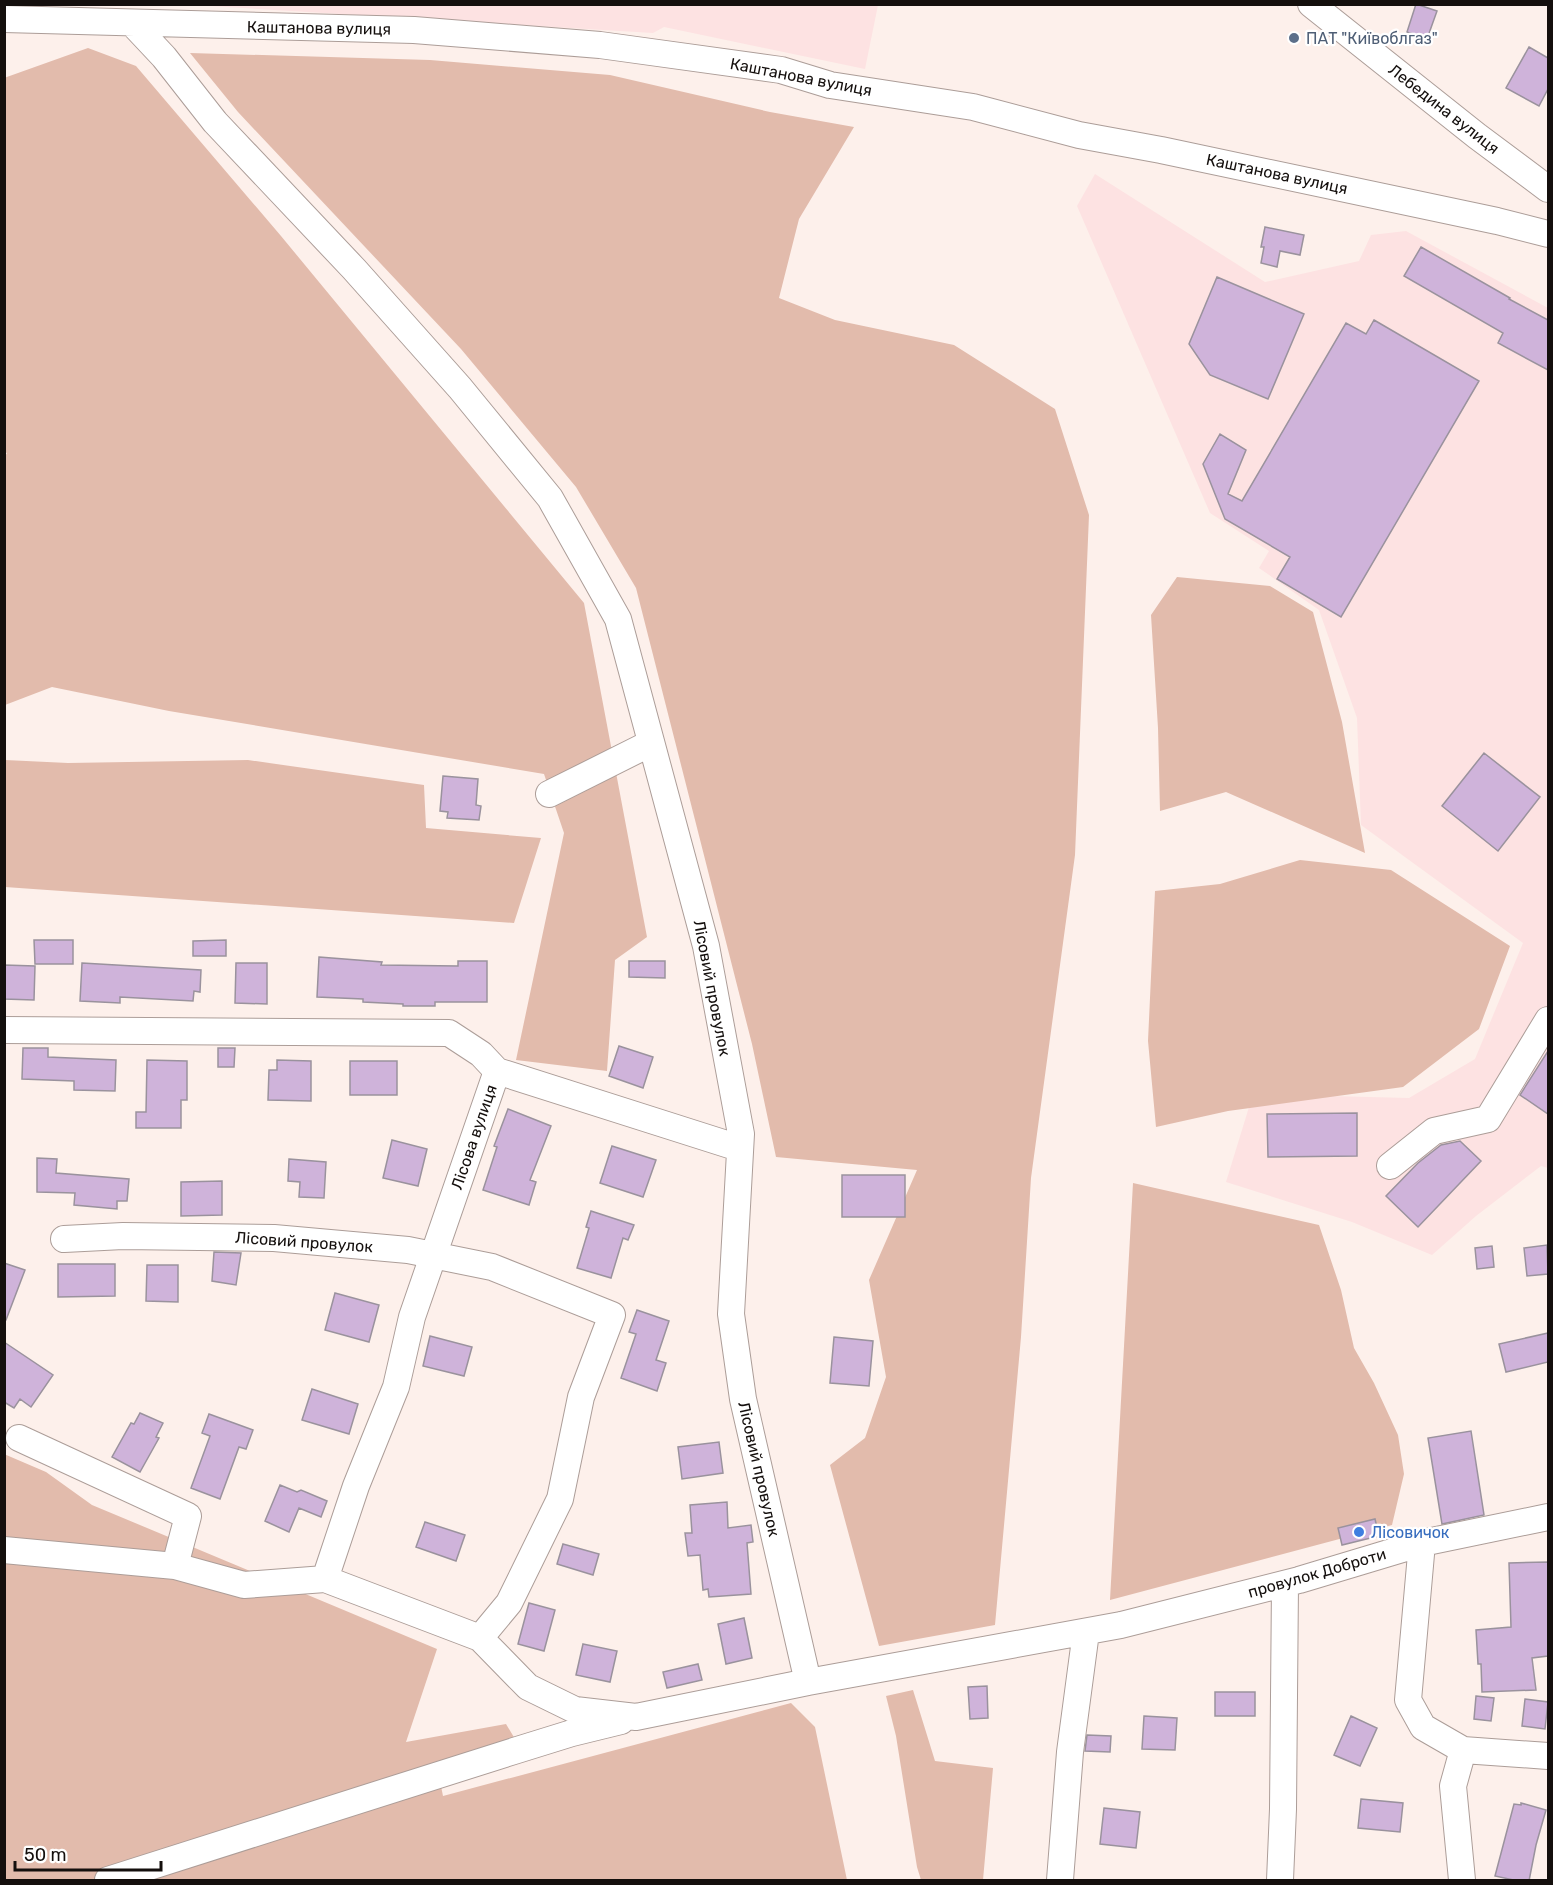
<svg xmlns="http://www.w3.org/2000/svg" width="1553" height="1885" font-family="Rubik,sans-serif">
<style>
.industrial{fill:#fde2e2}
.green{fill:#e2bbac}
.building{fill:#cfb3da;stroke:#9a929d;stroke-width:1.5}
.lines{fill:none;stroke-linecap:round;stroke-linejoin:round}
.minor-casing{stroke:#ac9d98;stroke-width:28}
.minor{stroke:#fff;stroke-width:26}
.service-dot{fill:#5c6f8a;stroke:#fff;stroke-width:2}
.shop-dot{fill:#3f7fe0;stroke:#fff;stroke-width:2}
.labels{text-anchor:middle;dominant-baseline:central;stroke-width:4.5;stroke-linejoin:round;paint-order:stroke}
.street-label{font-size:16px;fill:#140f0d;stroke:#fff}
.service-label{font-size:16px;fill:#4e5e75;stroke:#fff;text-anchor:start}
.shop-label{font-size:16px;fill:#366cbe;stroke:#fff;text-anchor:start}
</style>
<rect width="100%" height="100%" fill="#fdf0eb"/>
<path class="industrial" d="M193 5H878L865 69 664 27 653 33Z
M1095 174 1265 282 1359 261 1371 235 1406 231 1548 308V1168L1541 1166 1476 1216 1432 1255 1352 1222 1226 1182 1253 1094 1409 1098 1475 1059 1523 943 1361 825 1357 718 1319 610 1259 568 1269 551 1210 513 1077 206Z"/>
<path class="green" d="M88 48 136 66 281 236 584 603 647 937 615 960 607 1071 516 1060 564 833 544 774 169 711 52 687 5 705 4 458 7 453 4 452V78Z
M190 53 430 60 610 75 770 112 854 127 799 219 779 298 835 320 954 345 1055 409 1089 515 1075 855 1031 1178 1021 1337 995 1625 879 1646 830 1465 865 1438 886 1377 869 1280 917 1170 776 1157 752 1044 636 588 576 487 461 349 238 112Z
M1177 577 1270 586 1313 612 1342 722 1365 853 1226 792 1160 811 1158 728 1151 615Z
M5 760 68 763 248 760 424 785 426 828 541 838 514 923 5 887Z
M1300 860 1391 870 1510 946 1479 1029 1403 1087 1228 1111 1156 1127 1148 1041 1155 891 1220 884Z
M1133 1183 1319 1225 1341 1290 1354 1348 1374 1383 1398 1435 1404 1474 1392 1525 1110 1600Z
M4 1454 46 1472 92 1505 437 1649 406 1742 506 1724 515 1739 437 1766 443 1796 791 1703 815 1727 847 1880H5Z
M913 1690 935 1761 993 1768 983 1880H921L917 1867 896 1736 886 1696Z"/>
<path class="building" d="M1416 4 1437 11 1427 39 1407 32Z
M1529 47 1548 58V89L1539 106 1506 88Z
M1265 227 1304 235 1300 255 1280 251 1277 267 1261 263 1264 247H1261Z
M1421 247 1510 298 1509 299 1548 320V370L1498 343 1503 333 1404 276Z
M1217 277 1304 314 1268 399 1210 375 1189 344Z
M1374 320 1479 381 1341 617 1277 579 1290 557 1225 519 1203 464 1220 434 1246 450 1228 494 1242 501 1346 323 1366 334Z
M1484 753 1540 797 1498 851 1442 806Z
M443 776 478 779 476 805 481 806 479 820 447 818 448 812 440 811Z
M34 940H73V964H35Z
M226 940V956H193V941Z
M319 957 382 962 381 965 458 966V961H487V1002H435V1006H403V1004L363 1002V999L317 997Z
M629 961H665V978L629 977Z
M82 963 201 970 200 992 194 991 193 1001 120 997V1003L80 1001Z
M236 963H267V1004L235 1003Z
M4 965 35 966 34 1000 4 999Z
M619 1046 653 1057 643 1088 609 1076Z
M23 1048H48V1057L116 1060 115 1091 74 1090V1081L22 1079Z
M218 1048H235L234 1067H218Z
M1548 1051V1114L1520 1095Z
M147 1060 187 1061V1100H181V1128H136V1112H146Z
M277 1060 311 1061V1101L268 1100 269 1070H277Z
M350 1061H397V1095H350Z
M508 1109 551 1126 530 1180 536 1182 529 1205 483 1190 497 1147 494 1146Z
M1357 1113V1156L1268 1157 1267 1114Z
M392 1140 427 1149 418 1186 383 1178Z
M1460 1141 1481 1161 1418 1227 1386 1196 1418 1163 1441 1145Z
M612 1146 656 1160 643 1197 600 1183Z
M37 1158 57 1159 56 1173 129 1179 127 1201H117V1209L74 1205 75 1193 37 1192Z
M289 1159 326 1162 324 1198 299 1197 300 1182 288 1181Z
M842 1175H905V1217H842Z
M222 1181V1215L181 1216V1182Z
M591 1211 634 1225 628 1240 623 1238 611 1278 577 1268 589 1228 586 1227Z
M1547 1245 1548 1274 1527 1276 1524 1248Z
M1492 1246 1494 1267 1477 1269 1475 1248Z
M214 1252 241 1253 236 1285 212 1281Z
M4 1263 25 1270 6 1320H4Z
M58 1264H115V1296L58 1297Z
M147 1265H178V1302L146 1301Z
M335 1293 379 1305 369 1342 325 1330Z
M637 1310 669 1321 656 1360 666 1363 657 1391 621 1378 636 1334 629 1332Z
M1548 1333V1362L1506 1372 1499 1344Z
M430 1336 472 1347 464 1376 423 1366Z
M834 1337 873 1341 869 1386 830 1383Z
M4 1342 53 1375 31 1407 20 1399 14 1408 4 1402Z
M312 1389 358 1404 349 1434 302 1420Z
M140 1413 163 1423 156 1437 159 1438 140 1472 112 1457 131 1423 134 1424Z
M209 1414 253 1430 246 1449 239 1447 220 1499 191 1488 210 1436 202 1433Z
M1471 1431 1484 1515 1442 1524 1428 1438Z
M719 1442 723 1473 682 1479 678 1447Z
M280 1485 297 1492 301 1490 327 1501 321 1517 299 1508 289 1532 265 1521Z
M727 1502 728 1528 751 1525 753 1542 747 1543 751 1594 709 1597 708 1589 703 1590 700 1555 688 1556 685 1533H692L690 1505Z
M1375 1519 1379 1536 1342 1545 1338 1528Z
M425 1522 465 1535 456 1561 416 1547Z
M563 1544 599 1554 593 1575 557 1564Z
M1548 1562V1656L1532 1658 1536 1690 1482 1692 1481 1664H1478L1476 1630 1511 1627 1509 1563Z
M529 1603 555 1610 544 1651 518 1644Z
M744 1618 752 1658 726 1664 718 1624Z
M583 1644 617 1651 610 1682 576 1675Z
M698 1664 702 1680 667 1688 663 1672Z
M987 1686 988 1718 970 1719 968 1687Z
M1215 1692H1255V1716H1215Z
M1476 1696 1494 1698 1491 1721 1474 1719Z
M1525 1699 1548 1702 1545 1729 1522 1726Z
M1144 1716 1177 1718 1175 1750 1142 1749Z
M1351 1716 1377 1728 1360 1766 1334 1755Z
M1087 1735 1111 1736 1110 1752 1085 1751Z
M1361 1799 1403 1803 1400 1832 1358 1828Z
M1521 1803 1546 1810 1536 1845 1529 1881H1518L1495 1876 1514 1804 1521 1805Z
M1104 1808 1140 1812 1136 1848 1100 1844Z"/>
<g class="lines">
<g class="minor-casing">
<path id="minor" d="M1311 4 1477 136 1548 189
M4 19 414 30 600 45 781 70 830 85 973 107 1079 135 1161 150 1497 221 1548 234
M549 794 651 743
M4 1030 449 1033 481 1054 497 1071 412 1317 396 1387 356 1486 325 1579
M497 1071 739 1148
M1390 1166 1434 1131 1488 1119 1548 1020
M64 1239 123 1236 274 1238 408 1250 492 1267 612 1315 581 1397 560 1499 509 1603 480 1638
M19 1438 188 1516 175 1566 244 1585 325 1579 480 1638 528 1687 575 1710 636 1717 808 1682 743 1399 731 1314 741 1134 706 946 618 619 550 498 460 388 354 269 215 122 164 57 133 24
M1422 1543 1408 1700 1423 1727 1463 1750 1548 1756
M4 1550 175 1566
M808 1682 1121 1625 1299 1580 1422 1543 1548 1517
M108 1880 514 1751 572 1733 621 1721
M1060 1880 1070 1752 1086 1632
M1280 1880 1283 1809 1285 1584
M1462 1880 1453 1786 1463 1750"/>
</g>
<use href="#minor" class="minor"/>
</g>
<circle class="service-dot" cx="1294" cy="38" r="6"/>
<circle class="shop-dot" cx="1359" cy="1532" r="6"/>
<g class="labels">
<g class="street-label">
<text transform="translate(319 28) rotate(1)">Каштанова вулиця</text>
<text transform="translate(801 77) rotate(11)">Каштанова вулиця</text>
<text transform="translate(1444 109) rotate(38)">Лебедина вулиця</text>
<text transform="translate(1277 174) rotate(12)">Каштанова вулиця</text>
<text transform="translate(712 988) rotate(79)">Лісовий провулок</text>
<text transform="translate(474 1137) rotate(-71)">Лісова вулиця</text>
<text transform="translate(304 1242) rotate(4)">Лісовий провулок</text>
<text transform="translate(759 1469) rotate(77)">Лісовий провулок</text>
<text transform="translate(1317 1573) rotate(-16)">провулок Доброти</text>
</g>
<g class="service-label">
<text x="1306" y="38">ПАТ "Київоблгаз"</text>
</g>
<g class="shop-label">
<text x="1371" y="1532">Лісовичок</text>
</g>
</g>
<rect width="1553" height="1885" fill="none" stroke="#140f0d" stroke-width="12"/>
<path d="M15 1861v9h146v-9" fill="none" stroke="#140f0d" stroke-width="3"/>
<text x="24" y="1861" font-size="18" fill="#140f0d" stroke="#ffffff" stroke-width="4.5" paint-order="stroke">50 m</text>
</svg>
